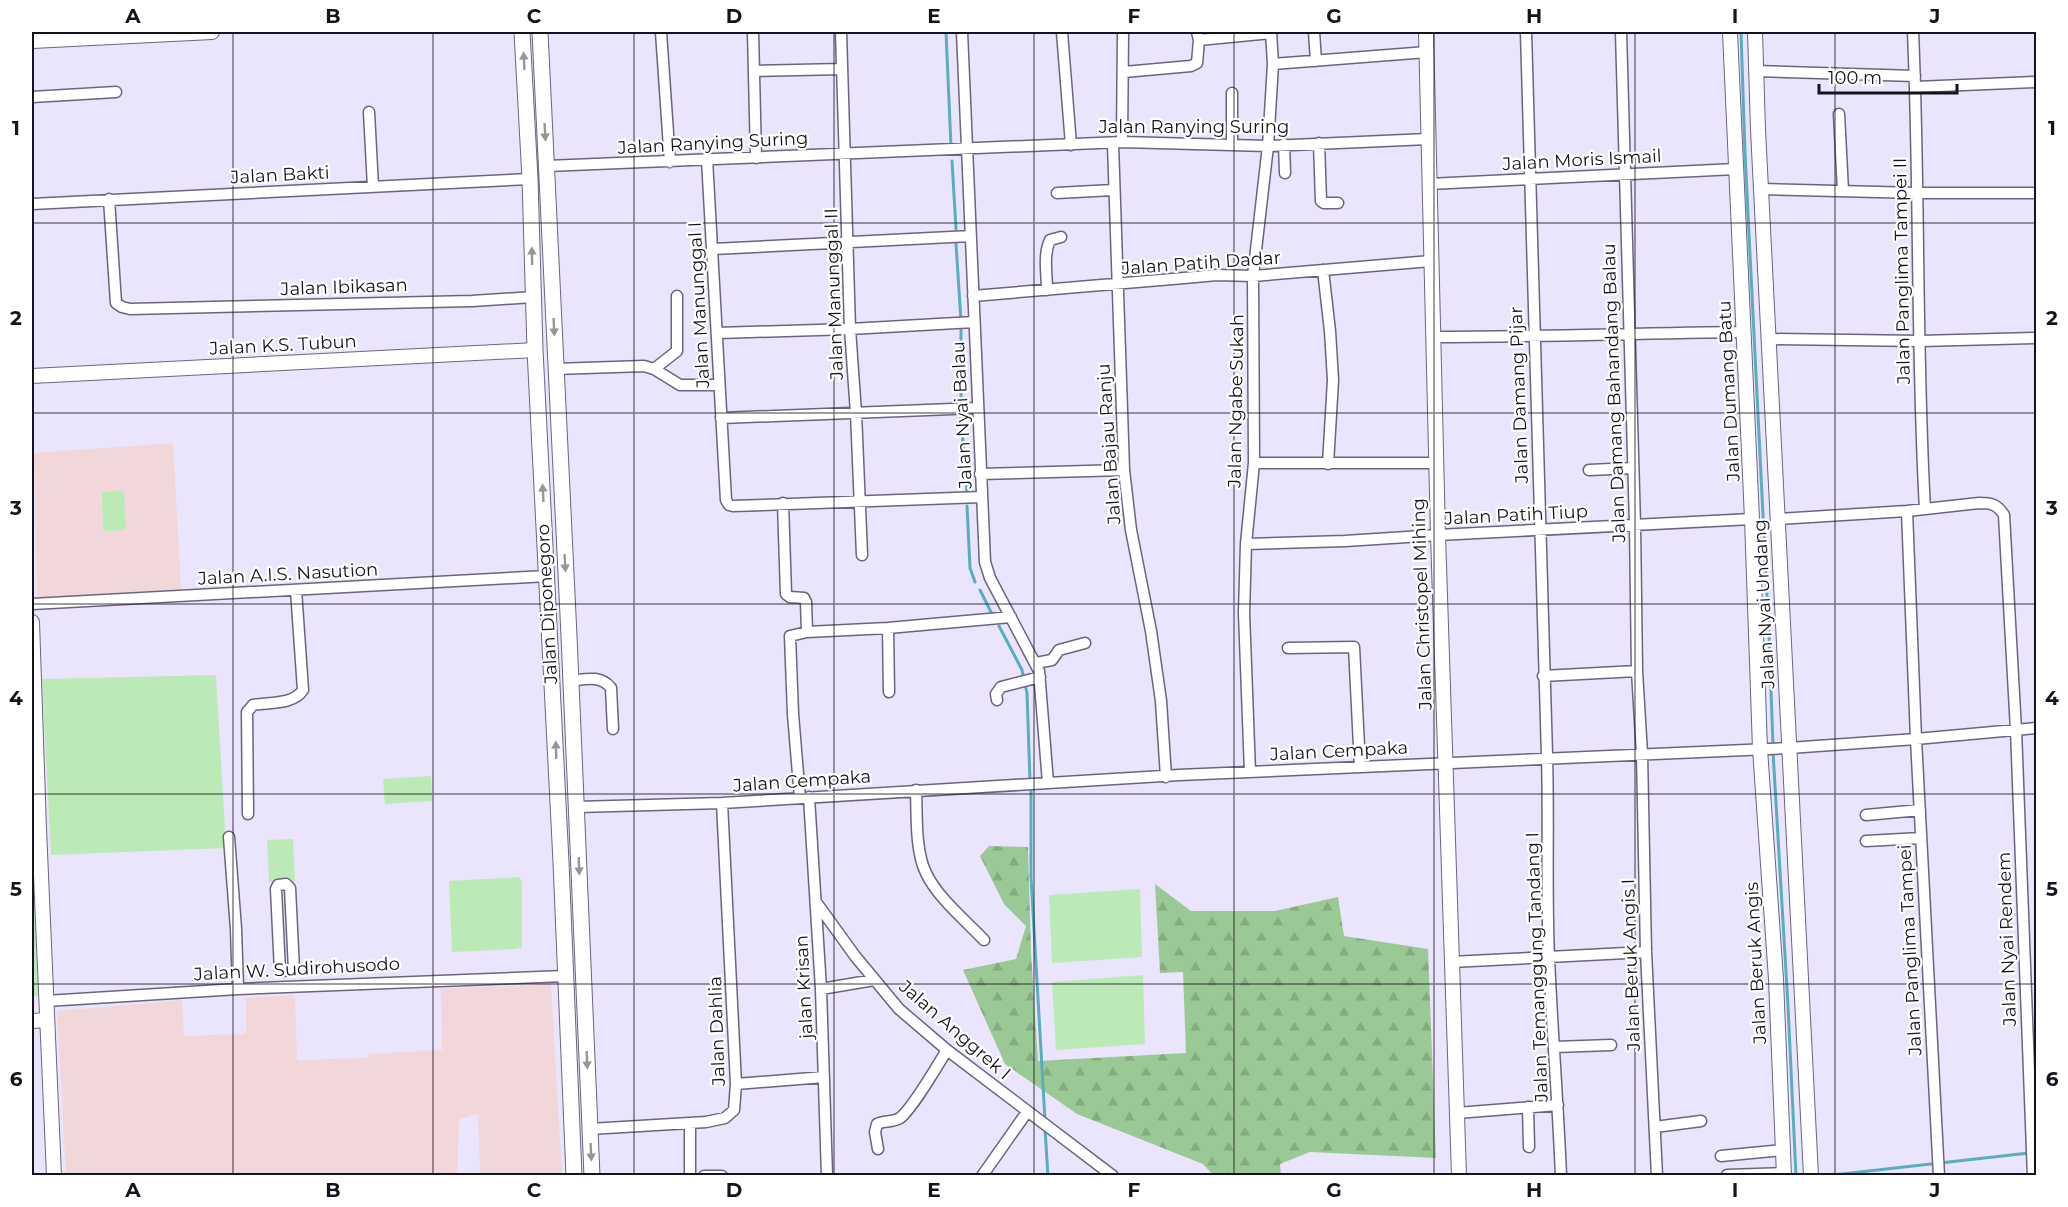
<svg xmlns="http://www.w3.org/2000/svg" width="2068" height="1207" font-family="Montserrat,sans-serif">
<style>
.education{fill:#f1d7da}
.grass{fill:#bceab6}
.forest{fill:url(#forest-firs)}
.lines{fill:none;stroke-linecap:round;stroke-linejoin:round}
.stream{stroke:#58adc0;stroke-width:3}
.minor-casing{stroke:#6c647f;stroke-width:13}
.tertiary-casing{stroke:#6c647f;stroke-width:16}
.secondary-casing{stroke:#6c647f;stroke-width:17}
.minor{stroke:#fff;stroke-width:10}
.tertiary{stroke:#fff;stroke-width:14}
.secondary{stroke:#fff;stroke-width:15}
.oneway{fill:#97959a}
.grid{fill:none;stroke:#17131e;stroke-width:1.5;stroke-opacity:0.55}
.labels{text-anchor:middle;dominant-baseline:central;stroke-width:4.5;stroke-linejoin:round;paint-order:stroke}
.street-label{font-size:18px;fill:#17131e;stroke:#fff}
.neatline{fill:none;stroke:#17131e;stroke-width:2}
.grid-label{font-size:20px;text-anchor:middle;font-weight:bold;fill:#17131e}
</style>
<defs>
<pattern id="forest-firs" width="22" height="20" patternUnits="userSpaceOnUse" patternTransform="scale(1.5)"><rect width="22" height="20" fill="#9bc995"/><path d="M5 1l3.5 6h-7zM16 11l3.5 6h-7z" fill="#85ac80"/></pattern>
</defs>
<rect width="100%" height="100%" fill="#ebe4fd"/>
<path class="education" d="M173 443 181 589 37 598 34 453Z
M551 984 562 1175H480L478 1114 459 1119 457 1175H66L57 1011 182 1000 184 1036 246 1034V998L295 995 297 1060 369 1058V1054L442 1050 441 989Z"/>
<path class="grass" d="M124 491 126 530 103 531 102 492Z
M216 675 226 848 51 855 42 679Z
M431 776 432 801 385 804 383 779Z
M32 836 38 996H32Z
M293 839 295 881 269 882 267 840Z
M519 877 522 881V947L517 949 452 952 449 881Z
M1140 889 1142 957 1052 963 1049 895Z
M1143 975 1145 1044 1056 1050 1052 982Z"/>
<path class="forest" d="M989 846 1028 847 1031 952 1038 1061 1186 1053 1183 972 1160 973 1155 884 1191 911H1275L1338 897 1344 936 1428 949 1436 1158 1310 1152 1280 1164 1281 1175H1213L1203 1164 1077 1114 1005 1064 963 970 1016 959 1026 926 1004 904 980 856Z"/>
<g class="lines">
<path class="stream" d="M946 32 951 147
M1741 32 1745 153 1769 636 1773 745
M952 161 956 229
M956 244 961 321
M961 330V401
M961 417 967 493
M967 506 970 568 975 582
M980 590 991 612
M999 626 1022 670 1027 693 1030 781
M1773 752 1788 1006 1796 1176
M1031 788V877L1045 1120
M1045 1129 1048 1176
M1824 1176 2029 1153"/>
<g class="minor-casing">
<path id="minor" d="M661 32 670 162
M753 32 756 158
M841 32 850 329 856 413 862 555
M962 32 985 562 990 578 1039 671 1048 783
M1062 32 1071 145
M1197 32 1199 40 1271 33
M1314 32 1316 61
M1526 32C1531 273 1539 514 1547 756 1549 823 1546 890 1549 957 1552 1030 1558 1103 1561 1176
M1621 32 1635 525 1637 671 1642 754 1646 952 1657 1176
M1913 32C1920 191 1916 350 1925 509
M1273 64 1427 52
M754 71 842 69
M1756 71 1915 76
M1124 72 1191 66 1197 63 1199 40
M1916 87 2036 82
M32 97 116 92
M369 112 373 187
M1839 114 1843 191
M1122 142 1123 32
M1319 143 1321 201 1324 203H1338
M1113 144 1124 470 1131 530 1151 631 1161 701 1166 777
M1284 144 1285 173
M1232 145V93
M707 159 726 500 729 505 733 506 982 497
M547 166 1122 142 1268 146 1428 139
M1429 184 1736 169
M1761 189 1917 193H2036
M1057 193 1113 190
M109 199 116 303 122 307 130 309 472 301 533 297
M32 204 530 179
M713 249 971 236
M1323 270 1330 331 1333 380 1328 464
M1047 290C1047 274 1043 255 1050 240L1061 237
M973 296 1184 278 1217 275 1253 276 1431 261
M718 333 850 329 974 322
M1433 337C1536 337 1640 333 1744 332
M1769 339 1920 341 2036 338
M555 369 644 366 654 369 680 385H719
M654 369 677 351V296
M721 418 978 408
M1254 463H1436
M1589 470 1633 468
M980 474 1124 470
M783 503 786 594 790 597 804 598 806 602 807 632
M1907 511 1916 739 1939 1176
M1778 519 1907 511 1979 503C1991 503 1997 504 2004 515L2016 730 2033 1176
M1246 544 1345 541 1438 535 1752 519
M32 604 547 576
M888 628 889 692
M1288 648 1354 647 1360 766
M1036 663 1052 660 1059 650 1085 643
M1543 676 1637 671
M571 681C586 679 601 675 611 688L613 729
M997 700 996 694 1001 687 1040 677
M1250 772 1244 613 1246 544 1254 463 1253 276 1268 146 1273 64 1271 32
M916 790C917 814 915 851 926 873 937 897 965 920 984 940
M809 797 821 989 827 1176
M800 798 793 714 790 636 807 632 888 628 1011 617
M577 807 722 803 1179 775 1789 748 1916 739 2036 728
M248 814 247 712 253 705C270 702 293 705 303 690L296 590
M1866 815 1920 810
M229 837 236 929 238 989
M1866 841 1921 838
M286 884 290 888 294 970 280 971 276 889 278 885Z
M816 902 855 956 899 1009 947 1050 1113 1176
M1451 962 1646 952
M821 989 874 980
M46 1001 238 989 565 976
M1555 1047 1611 1045
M736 1084 824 1077
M1528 1107 1529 1147
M1457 1113 1558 1105
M1655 1127 1701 1121
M590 1129 706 1122 725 1118 734 1110 736 1084 722 803
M878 1149 875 1132 877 1124C884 1120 892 1123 900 1118 913 1108 937 1066 947 1050
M1721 1156 1783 1150
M1727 1175 1784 1173
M690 1176V1123
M704 1176H722
M982 1176 1027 1112"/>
</g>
<g class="tertiary-casing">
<path id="tertiary" d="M1426 32 1438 535 1459 1176
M1730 32 1752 519 1760 749 1776 979 1784 1176
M1755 32 1758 130 1811 1176
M32 41 212 32
M32 376 535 350
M32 622 39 829 54 1176
M32 1021 47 1020"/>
</g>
<g class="secondary-casing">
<path id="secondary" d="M522 32 530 179 535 350 561 862 574 1176
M540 32 569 636 592 1176"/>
</g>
<use href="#minor" class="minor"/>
<use href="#tertiary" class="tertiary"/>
<use href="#secondary" class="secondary"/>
</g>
<defs><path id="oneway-solid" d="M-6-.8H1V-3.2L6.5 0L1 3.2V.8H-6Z" transform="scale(1.5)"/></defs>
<g class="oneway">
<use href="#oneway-solid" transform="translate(524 61) rotate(-93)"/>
<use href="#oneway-solid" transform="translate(545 132) rotate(87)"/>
<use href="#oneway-solid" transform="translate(532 256) rotate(-91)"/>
<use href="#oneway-solid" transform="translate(554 327) rotate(87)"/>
<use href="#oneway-solid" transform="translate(543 493) rotate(-93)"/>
<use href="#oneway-solid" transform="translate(565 563) rotate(87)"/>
<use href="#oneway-solid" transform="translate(556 750) rotate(-92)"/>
<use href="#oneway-solid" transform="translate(579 866) rotate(88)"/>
<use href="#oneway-solid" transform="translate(587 1060) rotate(88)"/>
<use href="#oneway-solid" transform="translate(591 1152) rotate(87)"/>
</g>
<path class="grid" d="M233 32V1176M433 32V1176M634 32V1176M834 32V1176M1034 32V1176M1234 32V1176M1434 32V1176M1635 32V1176M1835 32V1176M32 223H2036M32 413H2036M32 604H2036M32 794H2036M32 984H2036"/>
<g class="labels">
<g class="street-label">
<text x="1194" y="127">Jalan Ranying Suring</text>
<text transform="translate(713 143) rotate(-3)">Jalan Ranying Suring</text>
<text transform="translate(1582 160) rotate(-3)">Jalan Moris Ismail</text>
<text transform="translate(280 175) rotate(-3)">Jalan Bakti</text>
<text transform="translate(1201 263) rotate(-4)">Jalan Patih Dadar</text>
<text transform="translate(1902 271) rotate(-91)">Jalan Panglima Tampei II</text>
<text transform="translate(344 287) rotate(-2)">Jalan Ibikasan</text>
<text transform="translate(834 294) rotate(-92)">Jalan Manunggal II</text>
<text transform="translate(699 305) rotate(-93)">Jalan Manunggal I</text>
<text transform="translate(283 345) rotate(-3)">Jalan K.S. Tubun</text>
<text transform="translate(1729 391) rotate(-93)">Jalan Dumang Batu</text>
<text transform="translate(1614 393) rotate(-92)">Jalan Damang Bahandang Balau</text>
<text transform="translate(1519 395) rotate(-92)">Jalan Damang Pijar</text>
<text transform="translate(1236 401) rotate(-89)">Jalan Ngabe Sukah</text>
<text transform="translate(962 415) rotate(-93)">Jalan Nyai Balau</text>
<text transform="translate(1109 444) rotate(-94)">Jalan Bajau Ranju</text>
<text transform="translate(1516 515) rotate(-3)">Jalan Patih Tiup</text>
<text transform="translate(288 574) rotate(-3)">Jalan A.I.S. Nasution</text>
<text transform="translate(547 604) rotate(-93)">Jalan Diponegoro</text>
<text transform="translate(1422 604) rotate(-92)">Jalan Christopel Mihing</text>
<text transform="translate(1764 604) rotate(-93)">Jalan Nyai Undang</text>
<text transform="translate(1339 751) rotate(-3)">Jalan Cempaka</text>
<text transform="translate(802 781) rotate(-4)">Jalan Cempaka</text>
<text transform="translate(2007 939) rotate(-92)">Jalan Nyai Rendem</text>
<text transform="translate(1910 950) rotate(-93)">Jalan Panglima Tampei</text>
<text transform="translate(1756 963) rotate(-93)">Jalan Beruk Angis</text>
<text transform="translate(1631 965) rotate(-92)">Jalan Beruk Angis I</text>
<text transform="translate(1537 967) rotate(-92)">Jalan Temanggung Tandang I</text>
<text transform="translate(297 969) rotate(-3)">Jalan W. Sudirohusodo</text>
<text transform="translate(804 987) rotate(-93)">jalan Krisan</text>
<text transform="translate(955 1030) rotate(41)">Jalan Anggrek I</text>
<text transform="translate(717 1031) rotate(-92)">Jalan Dahlia</text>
</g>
</g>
<rect width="2068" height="1207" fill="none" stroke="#ffffff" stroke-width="66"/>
<path d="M1819 84v9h138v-9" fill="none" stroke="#17131e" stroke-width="3"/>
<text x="1828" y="84" font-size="18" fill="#17131e" stroke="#ffffff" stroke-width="4.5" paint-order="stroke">100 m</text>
<rect x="33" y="33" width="2002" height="1141" class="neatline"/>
<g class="grid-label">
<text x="133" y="23">A</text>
<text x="333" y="23">B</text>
<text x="534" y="23">C</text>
<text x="734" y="23">D</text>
<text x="934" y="23">E</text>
<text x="1134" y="23">F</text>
<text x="1334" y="23">G</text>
<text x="1534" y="23">H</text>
<text x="1735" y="23">I</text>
<text x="1935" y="23">J</text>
<text x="16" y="135">1</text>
<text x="2052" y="135">1</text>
<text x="16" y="325">2</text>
<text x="2052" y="325">2</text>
<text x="16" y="515">3</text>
<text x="2052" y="515">3</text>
<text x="16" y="705">4</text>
<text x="2052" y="705">4</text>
<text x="16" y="896">5</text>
<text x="2052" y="896">5</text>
<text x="16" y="1086">6</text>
<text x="2052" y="1086">6</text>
<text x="133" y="1197">A</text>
<text x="333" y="1197">B</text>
<text x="534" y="1197">C</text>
<text x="734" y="1197">D</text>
<text x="934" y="1197">E</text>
<text x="1134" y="1197">F</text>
<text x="1334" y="1197">G</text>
<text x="1534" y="1197">H</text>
<text x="1735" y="1197">I</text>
<text x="1935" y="1197">J</text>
</g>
</svg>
